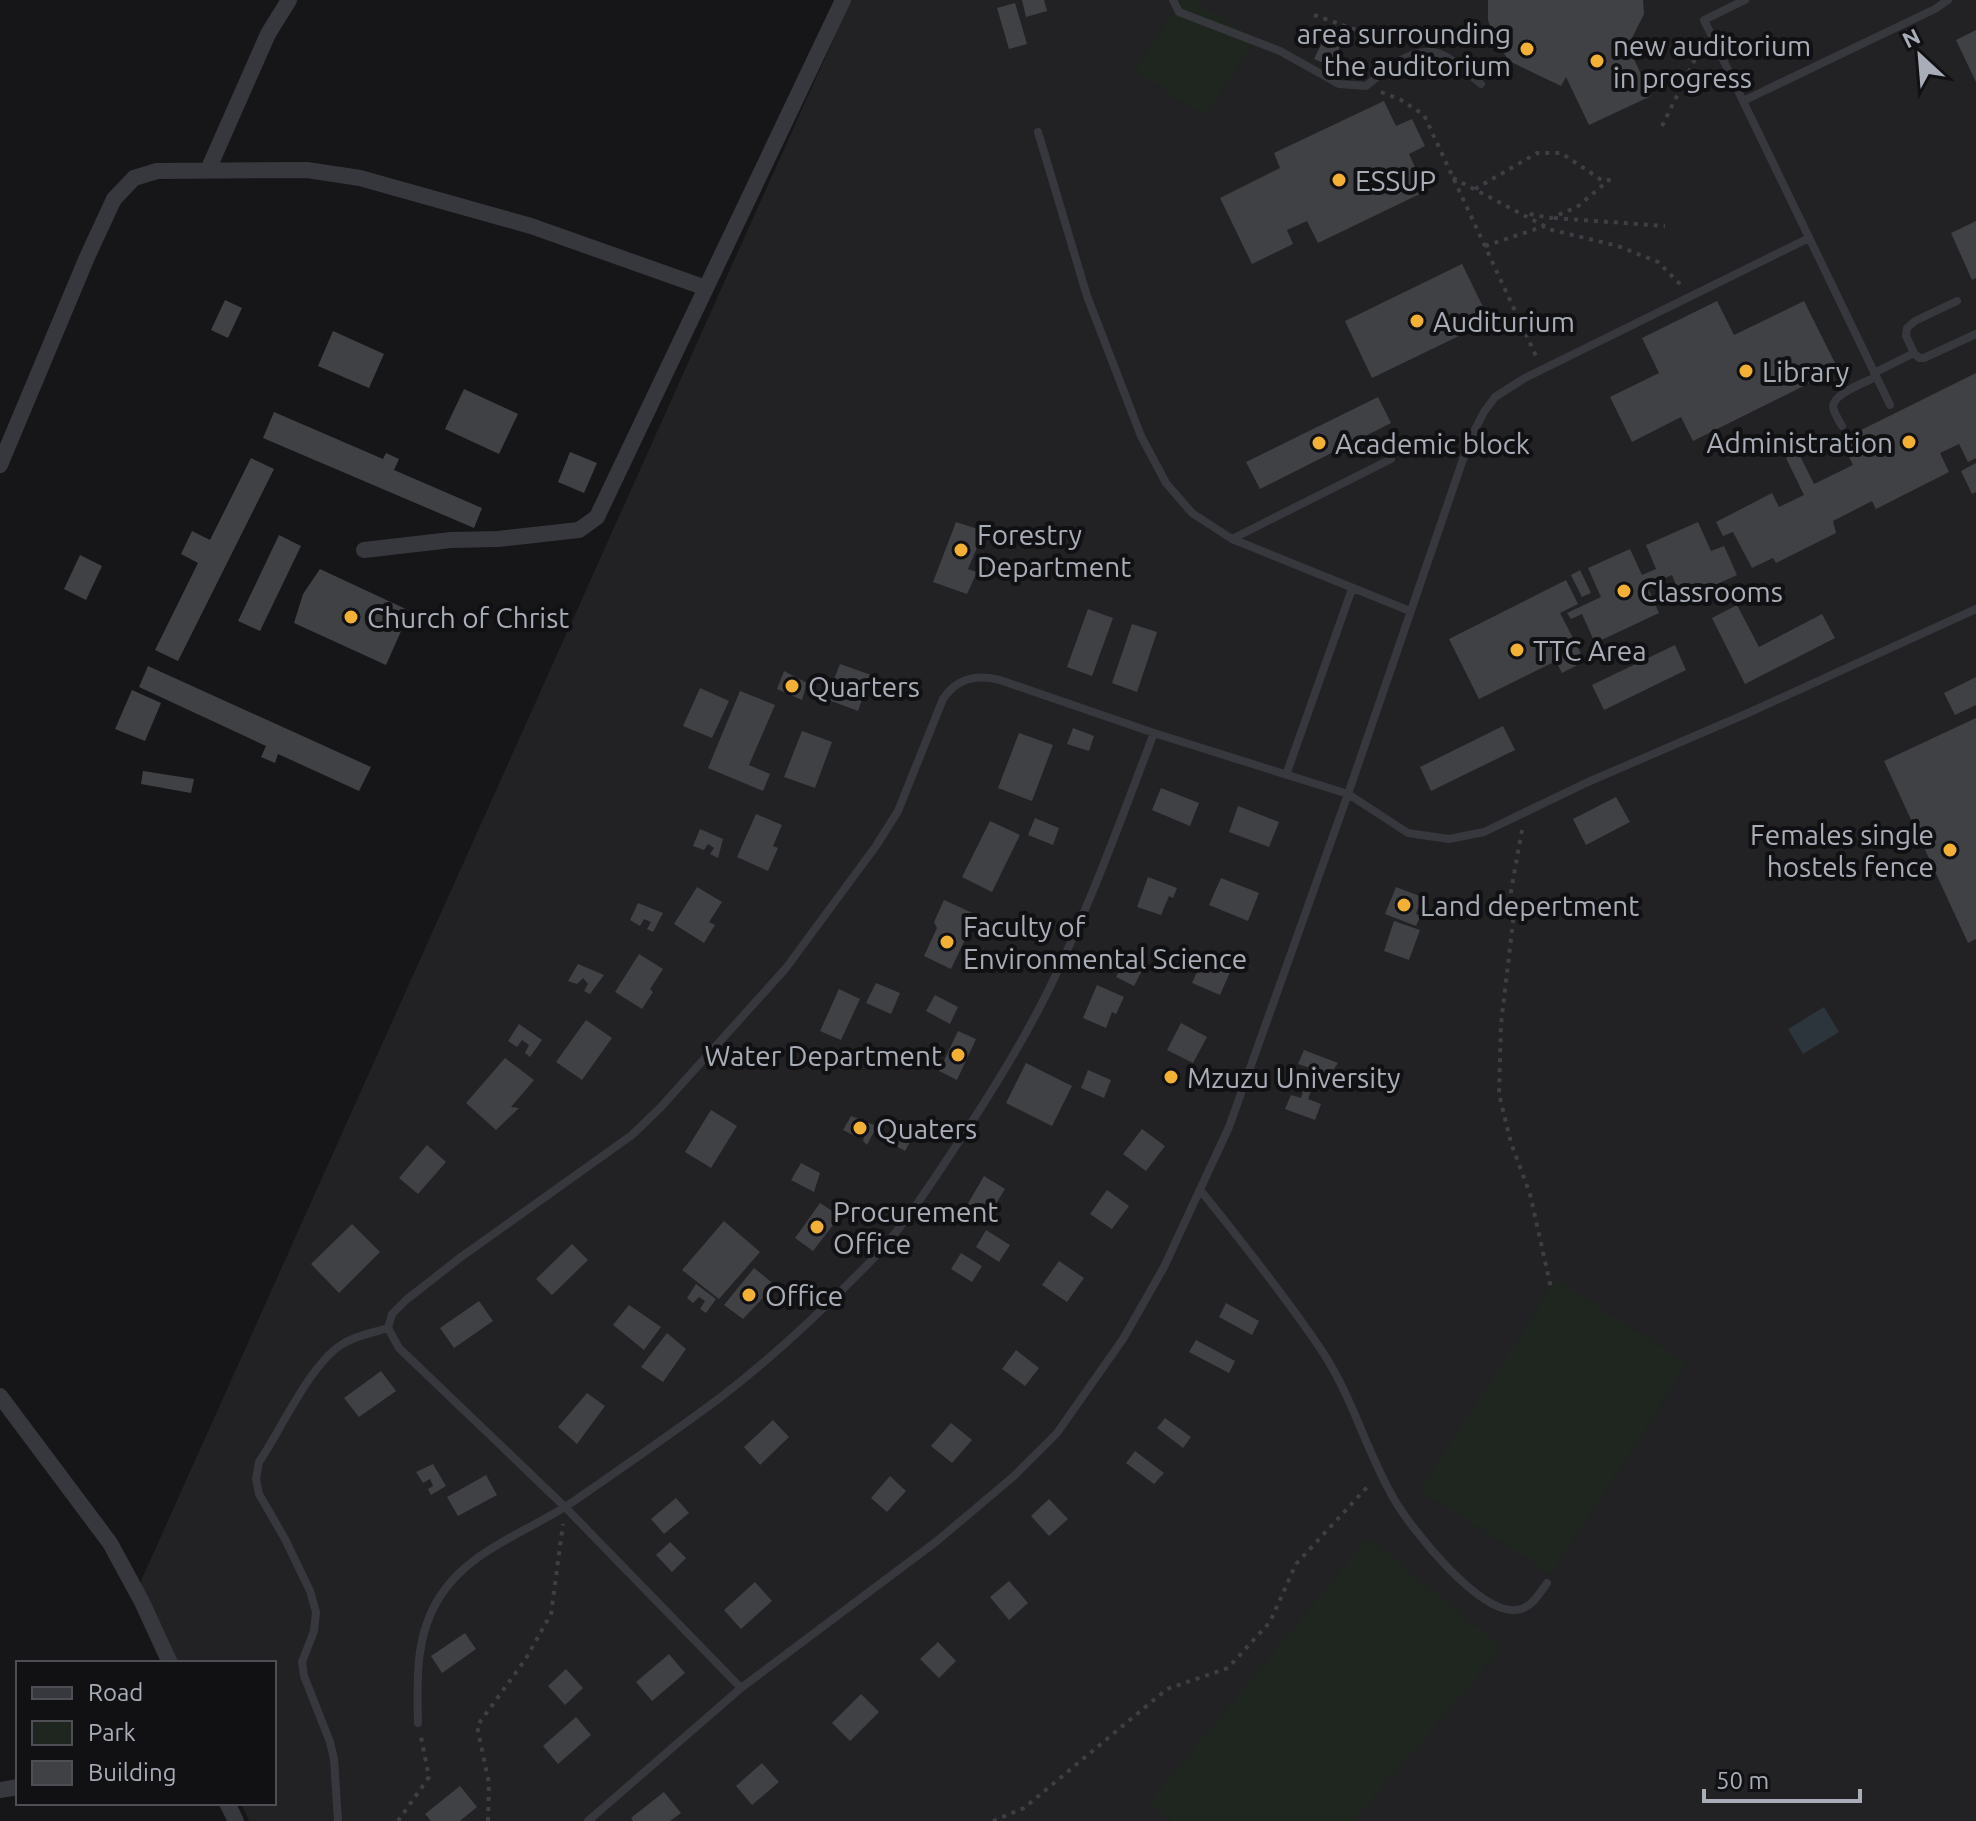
<svg xmlns="http://www.w3.org/2000/svg" width="1976" height="1821" font-family="Ubuntu,sans-serif">
<style>
.built{fill:#222225}
.green{fill:#1e261f}
.water{fill:#2c353c}
.building{fill:#404145}
.lines{fill:none;stroke-linecap:round;stroke-linejoin:round}
.path{stroke:#3d3f44;stroke-width:4;stroke-dasharray:4 6;stroke-linecap:butt}
.service{stroke:#37383d;stroke-width:8}
.minor{stroke:#37383d;stroke-width:16}
.poi-dot{fill:#f2b134;stroke:#111113;stroke-width:3}
.labels{text-anchor:middle;dominant-baseline:central;stroke-width:8;stroke-linejoin:round;paint-order:stroke}
.poi-label{font-size:28px;fill:#a8adb8;stroke:#111113;text-anchor:start}
</style>
<rect width="100%" height="100%" fill="#161618"/>
<path class="built" d="M851 0H1976V1821H249L241 1803H274V1663H177L140 1583Z"/>
<path class="green" d="M1181 0H1193L1255 39 1206 116 1135 72Z
M1556 1280 1687 1364 1551 1574 1420 1490Z
M1368 1538 1502 1648 1353 1821H1171L1149 1803Z"/>
<path class="water" d="M1824 1007 1839 1032 1803 1054 1788 1029Z"/>
<path class="building" d="M1022 0H1044L1047 11 1026 17Z
M1488 0H1643L1644 14 1628 46 1651 96 1589 125 1566 77 1561 86 1509 61 1493 36 1488 20Z
M1015 3 1027 44 1009 49 997 8Z
M1976 30V82L1956 40Z
M1327 33 1343 40 1331 66 1314 59Z
M1384 101 1396 126 1412 119 1425 146 1409 154 1426 191 1318 243 1307 221 1287 230 1293 244 1252 264 1220 198 1280 168 1274 153Z
M1976 221V278L1972 280 1951 233Z
M1462 264 1490 321 1372 378 1345 321Z
M225 300 242 308 228 338 211 330Z
M1717 301 1734 335 1804 301 1838 369 1693 441 1681 417 1632 442 1610 397 1659 373 1642 338Z
M333 331 384 354 369 388 318 366Z
M1976 373V458L1968 462 1959 444 1940 453 1949 472 1876 509 1872 501 1833 521 1836 533 1776 563 1773 558 1752 568 1733 532 1723 536 1716 522 1772 493 1779 507 1804 495 1786 458 1798 452 1814 484 1853 465 1841 440Z
M464 389 518 414 499 454 445 429Z
M1378 397 1391 423 1260 489 1246 462Z
M274 412 383 459 386 453 399 459 394 470 482 508 474 528 263 438Z
M570 452 597 463 584 493 558 482Z
M251 458 274 469 178 661 155 650 198 563 181 554 192 531 210 540Z
M1976 463V492L1972 494 1961 471Z
M956 522 984 531 968 569 977 572 967 594 933 582Z
M1698 522 1711 551 1724 546 1737 575 1682 600 1672 575 1647 586 1659 613 1595 643 1582 614 1571 619 1567 613 1601 597 1588 568 1630 549 1642 575 1656 569 1646 545Z
M279 535 301 546 260 631 238 621Z
M80 555 102 566 86 600 64 589Z
M320 569 410 611 386 665 294 623 303 594Z
M1580 570 1591 593 1582 597 1571 575Z
M1566 580 1578 604 1560 613 1585 661 1562 673 1556 661 1479 699 1449 639Z
M1737 605 1759 647 1822 614 1835 638 1745 684 1712 618Z
M1088 609 1113 618 1092 676 1067 667Z
M1132 624 1157 632 1137 692 1112 683Z
M1675 645 1686 670 1604 710 1592 685Z
M840 664 871 675 858 711 826 699Z
M148 666 371 767 359 791 278 754 275 763 261 757 266 746 139 687Z
M784 671 807 683 802 700 777 689Z
M1976 677V705L1955 715 1944 693Z
M700 688 729 701 712 738 683 726Z
M132 690 161 703 145 741 115 729Z
M740 691 775 705 749 765 770 774 763 791 708 768Z
M1976 718V939L1968 943 1884 761Z
M1503 726 1515 750 1431 791 1420 767Z
M1073 728 1094 736 1089 751 1067 744Z
M802 731 832 742 815 788 784 777Z
M1019 733 1053 745 1032 801 998 788Z
M143 771 194 779 191 793 141 784Z
M1161 788 1199 803 1190 826 1152 810Z
M1616 797 1630 822 1586 845 1573 819Z
M1238 806 1279 822 1269 847 1229 832Z
M756 814 782 825 773 846 778 848 768 871 737 857Z
M1035 818 1059 828 1053 845 1028 835Z
M990 821 1020 835 992 892 962 877Z
M700 829 723 839 718 858 710 854 714 848 708 844 704 850 693 846Z
M1148 877 1177 888 1173 898 1169 896 1161 915 1137 907Z
M1221 878 1259 893 1248 921 1209 905Z
M697 887 722 902 709 922 715 925 704 943 674 924Z
M1396 887 1422 897 1416 914 1421 915 1416 926 1385 914Z
M944 900 977 915 951 969 924 956 937 928 934 922Z
M638 903 663 913 653 932 647 929 651 922 644 919 640 926 630 920Z
M1394 921 1420 930 1409 960 1384 951Z
M639 954 663 969 650 989 653 992 642 1009 615 992Z
M1127 956 1145 965 1134 986 1116 977Z
M1202 960 1230 972 1220 995 1192 983Z
M578 964 604 975 590 994 584 991 588 984 583 978 577 984 568 981Z
M876 983 900 993 891 1014 866 1003Z
M1097 985 1124 997 1116 1014 1112 1012 1106 1028 1083 1018Z
M839 989 860 999 841 1040 820 1031Z
M935 995 958 1007 950 1024 926 1011Z
M586 1020 612 1038 582 1080 556 1062Z
M1181 1023 1207 1037 1193 1063 1167 1050Z
M519 1024 542 1040 530 1057 525 1053 529 1045 522 1040 517 1047 508 1041Z
M958 1031 976 1039 957 1080 939 1071Z
M1304 1050 1338 1063 1329 1076 1318 1072 1308 1099 1321 1104 1315 1120 1285 1109 1291 1095 1301 1098 1310 1068 1298 1064Z
M505 1058 534 1080 511 1107 519 1108 496 1130 466 1103Z
M1026 1063 1072 1086 1052 1126 1006 1103Z
M1088 1070 1111 1080 1104 1098 1081 1088Z
M711 1110 737 1126 711 1168 685 1152Z
M851 1116 877 1126 867 1145 863 1141 865 1133 859 1130 855 1136 843 1130Z
M895 1122 915 1133 905 1151 885 1140Z
M1142 1129 1165 1146 1146 1171 1123 1154Z
M427 1145 446 1162 418 1194 399 1178Z
M801 1163 820 1173 814 1192 791 1180Z
M984 1176 1005 1189 983 1225 963 1212Z
M1107 1190 1129 1206 1112 1229 1090 1214Z
M820 1203 840 1216 813 1251 795 1238Z
M724 1221 760 1252 719 1299 682 1270Z
M352 1224 380 1252 339 1293 311 1264Z
M986 1230 1010 1245 999 1262 976 1247Z
M572 1244 588 1260 552 1295 536 1279Z
M961 1253 982 1266 972 1282 951 1269Z
M1059 1261 1084 1278 1067 1302 1042 1285Z
M754 1268 775 1285 743 1319 724 1305Z
M696 1284 716 1299 706 1313 700 1309 705 1301 699 1297 693 1303 687 1298Z
M479 1301 493 1321 454 1348 440 1328Z
M1226 1303 1259 1321 1252 1335 1219 1317Z
M629 1305 661 1327 644 1350 613 1325Z
M667 1333 686 1349 663 1382 641 1367Z
M1196 1340 1235 1361 1229 1373 1189 1352Z
M1016 1350 1039 1368 1025 1386 1002 1369Z
M381 1371 396 1391 359 1417 344 1398Z
M587 1393 605 1406 577 1444 558 1427Z
M1165 1418 1191 1437 1183 1448 1157 1428Z
M773 1420 789 1437 760 1465 744 1447Z
M951 1423 972 1440 952 1463 931 1446Z
M1135 1451 1164 1473 1154 1484 1126 1463Z
M433 1464 446 1486 431 1495 428 1489 433 1486 430 1479 423 1483 416 1472Z
M486 1475 497 1495 458 1516 447 1497Z
M890 1476 906 1491 887 1512 871 1498Z
M676 1498 689 1513 664 1534 651 1519Z
M1049 1499 1068 1519 1049 1536 1031 1516Z
M670 1542 686 1558 672 1572 656 1555Z
M1009 1581 1028 1603 1009 1620 990 1597Z
M755 1582 772 1601 741 1629 724 1610Z
M465 1633 476 1649 442 1673 431 1656Z
M938 1642 956 1661 939 1678 920 1659Z
M669 1654 685 1673 652 1701 636 1682Z
M566 1669 583 1688 565 1705 548 1686Z
M861 1694 879 1712 850 1741 832 1723Z
M576 1717 591 1735 558 1764 543 1746Z
M762 1763 779 1782 752 1805 736 1786Z
M460 1786 477 1807 460 1821H431L425 1814Z
M664 1792 681 1813 670 1821H633L631 1818Z"/>
<g class="lines">
<path class="path" d="M1314 15 1399 45
M1381 92 1401 100 1424 115 1536 356
M1662 126 1701 47
M1453 178 1552 230 1618 246 1658 262 1681 285
M1475 189 1537 153H1561L1603 181 1609 180 1577 207 1551 218 1524 213
M1554 218 1665 226
M1485 246 1545 226
M1522 830 1511 891 1513 922 1501 1024 1499 1094 1511 1143 1530 1194 1551 1288
M398 1821 429 1777 421 1737
M488 1821 489 1783 477 1726 525 1660 551 1614 563 1524
M993 1821 1024 1808 1167 1689 1228 1668 1270 1622 1296 1564 1370 1484"/>
<path class="service" d="M1173 0 1179 12 1280 51 1339 84 1366 86C1386 69 1418 41 1445 56 1458 64 1470 75 1481 84
M1743 101 1704 20 1745 0
M1038 132 1087 296 1141 436 1166 483 1192 513 1232 539 1410 611
M1914 353 1919 358H1924L1976 334
M1874 373 1914 353 1906 336 1907 328 1915 321 1957 301
M1890 405 1743 101 1935 9 1948 0
M1842 426C1839 421 1834 413 1833 407 1832 394 1866 382 1876 377
M1232 539 1391 459
M1286 775 1352 589
M1201 1191C1243 1243 1285 1296 1322 1351 1353 1398 1366 1451 1394 1499 1411 1529 1479 1614 1516 1610 1531 1609 1539 1594 1547 1583
M741 1688 565 1507 399 1348 388 1328 392 1314 406 1300 461 1257 632 1135 660 1108 786 968 876 846 898 811 943 699C957 678 976 674 1000 680L1154 733 1348 794 1408 833 1449 839 1484 832 1588 782 1748 713 1976 609
M418 1723C417 1680 415 1636 439 1598 469 1549 529 1532 574 1501 623 1467 673 1433 721 1397 773 1357 823 1310 869 1263 902 1229 928 1188 954 1149 988 1098 1022 1044 1049 989 1090 906 1121 819 1154 733
M338 1821 334 1759 330 1742 304 1676 302 1662 314 1631 316 1612 310 1591 285 1539 259 1494 256 1479 259 1462C281 1430 309 1366 341 1345 354 1336 372 1333 388 1328
M588 1821 741 1688 937 1541 1014 1476 1057 1433 1123 1339 1164 1267 1229 1127 1348 794 1470 439 1484 412 1495 397 1525 378 1809 238"/>
<path class="minor" d="M208 170 268 34 289 0
M0 465 88 255 114 199 134 178 157 171 307 170 360 178 531 226 706 288
M364 550 451 540 498 539 579 530 597 517 843 0
M0 1396 110 1543 142 1602 170 1663
M0 1790 18 1787
M227 1803 236 1821"/>
</g>
<g class="poi-dot">
<circle cx="1527" cy="49" r="8"/>
<circle cx="1597" cy="61" r="8"/>
<circle cx="1339" cy="180" r="8"/>
<circle cx="1417" cy="321" r="8"/>
<circle cx="1746" cy="371" r="8"/>
<circle cx="1909" cy="442" r="8"/>
<circle cx="1319" cy="443" r="8"/>
<circle cx="961" cy="550" r="8"/>
<circle cx="1624" cy="591" r="8"/>
<circle cx="351" cy="617" r="8"/>
<circle cx="1517" cy="650" r="8"/>
<circle cx="792" cy="686" r="8"/>
<circle cx="1950" cy="850" r="8"/>
<circle cx="1404" cy="905" r="8"/>
<circle cx="947" cy="942" r="8"/>
<circle cx="958" cy="1055" r="8"/>
<circle cx="1171" cy="1077" r="8"/>
<circle cx="860" cy="1128" r="8"/>
<circle cx="817" cy="1227" r="8"/>
<circle cx="749" cy="1295" r="8"/>
</g>
<g class="labels">
<g class="poi-label">
<text x="1511" y="33" text-anchor="end">area surrounding<tspan x="1511" dy="32">the auditorium</tspan></text>
<text x="1613" y="45">new auditorium<tspan x="1613" dy="32">in progress</tspan></text>
<text x="1355" y="180">ESSUP</text>
<text x="1433" y="321">Auditurium</text>
<text x="1762" y="371">Library</text>
<text x="1893" y="442" text-anchor="end">Administration</text>
<text x="1335" y="443">Academic block</text>
<text x="977" y="534">Forestry<tspan x="977" dy="32">Department</tspan></text>
<text x="1640" y="591">Classrooms</text>
<text x="367" y="617">Church of Christ</text>
<text x="1533" y="650">TTC Area</text>
<text x="808" y="686">Quarters</text>
<text x="1934" y="834" text-anchor="end">Females single<tspan x="1934" dy="32">hostels fence</tspan></text>
<text x="1420" y="905">Land depertment</text>
<text x="963" y="926">Faculty of<tspan x="963" dy="32">Environmental Science</tspan></text>
<text x="942" y="1055" text-anchor="end">Water Department</text>
<text x="1187" y="1077">Mzuzu University</text>
<text x="876" y="1128">Quaters</text>
<text x="833" y="1211">Procurement<tspan x="833" dy="32">Office</tspan></text>
<text x="765" y="1295">Office</text>
</g>
</g>
<rect x="16" y="1661" width="260" height="144" fill="#111113" stroke="#4d4f55" stroke-width="2"/>
<rect x="32" y="1687" width="40" height="12" fill="#37383d" stroke="#4d4f55" stroke-width="2"/>
<text x="88" y="1701" font-size="24" fill="#a8adb8">Road</text>
<rect x="32" y="1721" width="40" height="24" fill="#1e261f" stroke="#4d4f55" stroke-width="2"/>
<text x="88" y="1741" font-size="24" fill="#a8adb8">Park</text>
<rect x="32" y="1761" width="40" height="24" fill="#404145" stroke="#4d4f55" stroke-width="2"/>
<text x="88" y="1781" font-size="24" fill="#a8adb8">Building</text>
<g transform="translate(1920 56) rotate(334)" stroke="#111113" stroke-width="6" paint-order="stroke">
<path d="M0-6L14 30L0 20L-14 30Z" fill="#a8adb8"/>
<text y="-12" font-size="22" font-weight="bold" text-anchor="middle" fill="#a8adb8">N</text>
</g>
<path d="M1704 1789v12h156v-12" fill="none" stroke="#a8adb8" stroke-width="4"/>
<text x="1716" y="1789" font-size="24" fill="#a8adb8" stroke="#111113" stroke-width="6" paint-order="stroke">50 m</text>
</svg>
